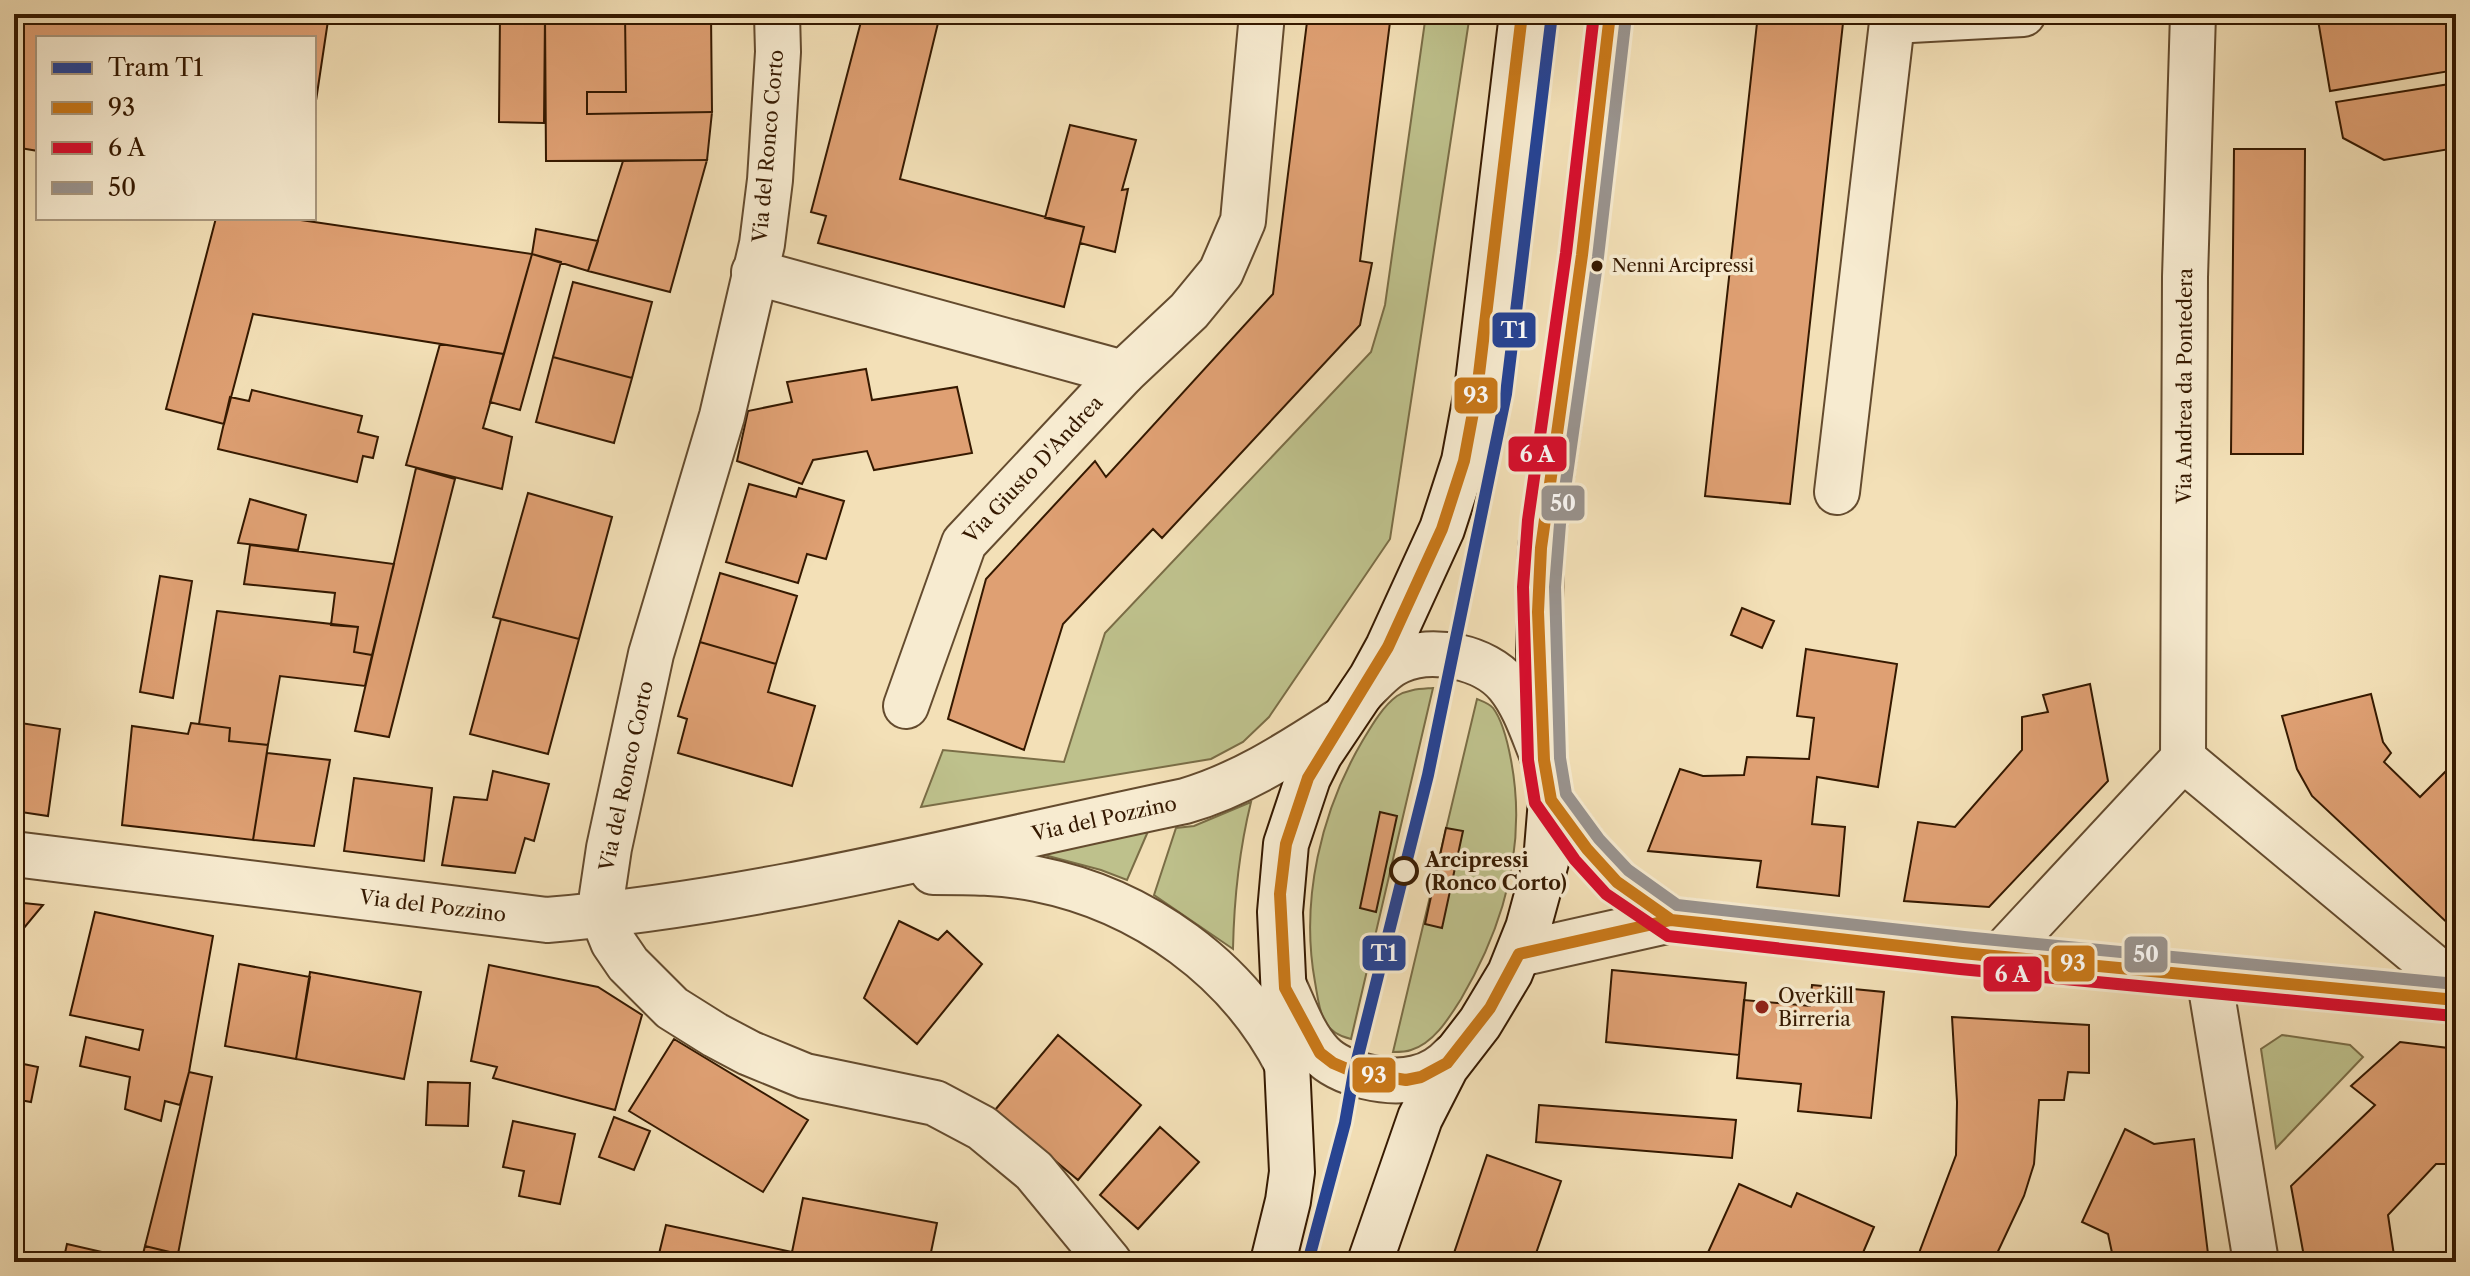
<svg xmlns="http://www.w3.org/2000/svg" width="2470" height="1276" font-family="'Libre Caslon Text',serif">
<style>
.green{fill:#bec18c;stroke:#7a6d46;stroke-width:2}
.building{fill:#dfa073;stroke:#351900;stroke-width:2}
.lines{fill:none;stroke-linecap:round;stroke-linejoin:round}
.minor-casing{stroke:#644b2e;stroke-width:48}
.tertiary-casing{stroke:#644b2e;stroke-width:48}
.secondary-casing{stroke:#351900;stroke-width:48}
.minor{stroke:#f7ebd0;stroke-width:44}
.tertiary{stroke:#f7ebd0;stroke-width:44}
.secondary{stroke:#f7ebd0;stroke-width:44}
.bus-1-casing{stroke:#f7ebd0;stroke-width:18}
.bus-2-casing{stroke:#f7ebd0;stroke-width:18}
.bus-3-casing{stroke:#f7ebd0;stroke-width:18}
.bus-1{stroke:#c87819;stroke-width:12}
.bus-2{stroke:#d70e2d;stroke-width:12}
.bus-3{stroke:#99938e;stroke-width:12}
.tram-1-casing{stroke:#f7ebd0;stroke-width:18}
.tram-1{stroke:#254395;stroke-width:12}
.bus-dot{fill:#351900;stroke:#f7ebd0;stroke-width:3}
.stop-dot{fill:#f7ebd0;stroke:#351900;stroke-width:4}
.poi-dot{fill:#8f2418;stroke:#f7ebd0;stroke-width:3}
.labels{text-anchor:middle;dominant-baseline:central;stroke-width:7;stroke-linejoin:round;paint-order:stroke}
.bus-label{font-size:18px;fill:#351900;stroke:#f7ebd0;text-anchor:start}
.street-label{font-size:20px;fill:#351900;stroke:#f7ebd0}
.stop-label{font-size:20px;font-weight:bold;fill:#351900;stroke:#f7ebd0;text-anchor:start}
.poi-label{font-size:20px;fill:#351900;stroke:#f7ebd0;text-anchor:start}
.line-badge{stroke:#f7ebd0;stroke-width:3}
.badge-label{font-size:22px;text-anchor:middle;font-weight:bold;fill:#fff}
</style>
<rect width="100%" height="100%" fill="#f3e0b7"/>
<filter id="stains"><feTurbulence type="fractalNoise" baseFrequency=".0025" numOctaves="4"/><feColorMatrix values="0 0 0 0 .2 0 0 0 0 .09 0 0 0 0 .02 0 0 0 .5 -.17"/></filter>
<radialGradient id="worn" r=".72"><stop offset=".6" stop-color="#630" stop-opacity="0"/><stop offset="1" stop-color="#630" stop-opacity=".3"/></radialGradient>
<path class="green" d="M1426 14H1470L1390 539 1269 717 1243 742 1211 759 921 807 943 750 1064 762 1105 633 1371 352 1385 305Z
M1433 688 1351 1039C1320 1032 1320 1010 1315 982 1300 900 1321 811 1363 740 1372 725 1383 706 1397 696 1408 689 1421 689 1433 688Z
M1477 699C1482 701 1490 704 1493 708 1503 721 1508 744 1511 760 1527 844 1504 926 1461 999 1449 1018 1434 1043 1411 1050 1406 1052 1399 1052 1393 1052Z
M1251 802C1239 851 1234 899 1233 949L1154 895 1176 828 1194 826Z
M1149 829 1127 880 1101 870 1033 852Z
M2282 1035 2350 1045 2363 1057 2276 1148 2261 1049Z"/>
<path class="building" d="M14 14H329L314 114V38H38V151L14 147Z
M500 14H545L544 123 499 122Z
M545 14H625L626 92H587V114L712 112 707 160 546 161Z
M625 14H711L712 112 587 114V92H626Z
M863 14H919L939 19 900 179 1084 227 1064 307 818 243 826 216 811 212Z
M1308 14H1391L1360 261 1372 263 1360 325 1162 538 1153 529 1063 624 1024 750 948 719 986 579 1095 461 1106 477 1273 294Z
M1758 14H1844L1790 504 1705 496Z
M2317 14H2456V70L2330 91Z
M2456 83V148L2384 160 2343 138 2336 102Z
M1070 125 1136 140 1122 190 1128 189 1115 252 1080 243 1084 227 1045 218Z
M2234 149H2305L2303 454H2231Z
M707 160 670 292 588 271 623 161Z
M216 218H287L532 254 504 354 253 314 224 424 166 409Z
M536 229 598 241 588 271 532 254Z
M532 254 561 262 520 410 490 402Z
M573 282 652 302 632 378 553 357Z
M440 344 504 354 483 428 512 437 502 489 406 465Z
M553 357 632 378 614 443 536 422Z
M866 369 872 400 957 387 972 453 874 470 867 451 813 460 802 484 737 461 748 411 792 402 787 382Z
M252 390 362 416 358 432 378 437 373 458 363 456 357 482 218 449 230 397 249 401Z
M416 468 455 479 389 737 355 731Z
M749 484 796 497 799 488 844 501 826 559 807 554 798 583 726 562Z
M528 493 612 517 579 639 493 617Z
M250 499 306 515 298 550 238 543Z
M250 545 394 564 372 655 354 652 358 627 331 625 335 593 244 584Z
M720 573 797 596 776 664 700 642Z
M160 576 192 581 173 698 140 692Z
M1742 608 1774 621 1762 648 1731 635Z
M217 611 358 627 354 652 372 655 365 686 280 676 268 745 229 741 230 728 199 724Z
M501 619 579 639 548 754 470 734Z
M700 642 776 664 768 692 815 706 792 786 678 753 687 719 678 716Z
M1806 649 1897 664 1878 787 1817 777 1812 824 1845 827 1839 896 1757 887 1761 861 1648 851 1680 769 1703 776 1744 775 1747 757 1809 759 1814 718 1797 716Z
M2090 684 2108 781 1989 907 1904 901 1918 822 1955 827 2022 750V717L2048 712 2043 695Z
M2371 694 2383 742 2391 753 2384 762 2420 797 2453 764 2456 767V931L2312 796 2297 769 2282 716Z
M14 722 60 729 48 816 14 811Z
M191 723 230 728 229 741 268 745 253 840 122 825 132 726 188 734Z
M267 753 330 760 314 846 253 840Z
M493 771 549 784 534 841 525 838 515 873 442 865 454 797 487 800Z
M354 778 432 788 424 861 344 851Z
M1380 812 1397 816 1376 912 1360 908Z
M1446 828 1463 831 1442 928 1425 924Z
M14 902 43 905 14 940Z
M95 912 213 936 189 1072 180 1105 165 1101 161 1121 125 1109 130 1077 80 1066 86 1037 139 1050 143 1030 70 1015Z
M899 921 938 940 947 931 982 964 917 1044 864 998Z
M239 964 310 977 296 1059 225 1046Z
M489 965 598 987 642 1015 615 1110 493 1078 497 1067 471 1061Z
M1612 970 1746 983 1739 1055 1606 1042Z
M310 972 421 992 404 1079 296 1059Z
M1812 985 1884 992 1871 1118 1798 1111 1801 1084 1737 1078 1744 1000 1810 1006Z
M1952 1017 2089 1025V1073L2068 1072 2064 1100H2039L2034 1164 2024 1196 1993 1262 1916 1261 1956 1155 1957 1102Z
M1058 1035 1141 1105 1078 1180 995 1110Z
M674 1039 808 1120 763 1192 629 1111Z
M2400 1042 2456 1049V1195H2451L2454 1164H2436L2388 1215 2395 1262H2305L2291 1186 2375 1105 2351 1086Z
M14 1062 38 1067 31 1102 14 1099Z
M189 1072 212 1077 178 1254 145 1246Z
M428 1082 470 1083 468 1126 426 1125Z
M1539 1105 1736 1120 1732 1158 1536 1142Z
M614 1117 650 1131 634 1170 599 1157Z
M513 1121 575 1134 560 1204 519 1196 524 1171 503 1167Z
M1160 1127 1199 1162 1138 1229 1100 1195Z
M2125 1129 2154 1144 2194 1139 2209 1262H2114L2108 1234 2082 1222Z
M1487 1155 1561 1181 1533 1262H1451Z
M1739 1184 1791 1207 1797 1193 1874 1227 1859 1262H1712L1705 1259Z
M803 1198 937 1223 929 1262H790Z
M666 1225 792 1252 790 1262H657Z
M67 1244 102 1252 100 1262H63Z
M145 1246 194 1258 192 1262H141Z"/>
<g class="lines">
<g class="minor-casing">
<g id="minor">
<path d="M777 14 778 52 770 180 762 244 722 416 651 654 609 848 602 895V915L613 942 628 964 672 1008 715 1035 749 1053 805 1076 935 1103 982 1128 1034 1171 1109 1262"/>
<path d="M1892 21 2023 14"/>
<path d="M754 272 1123 373 1189 311 1221 272 1243 221 1262 14"/>
<path d="M1837 492 1893 14"/>
<path id="s1" d="M906 706 964 543 1123 373"/>
<path d="M2183 759 2456 986"/>
<path id="s2" d="M14 854 547 920C762 902 973 845 1185 801 1243 784 1291 752 1341 720"/>
<path d="M933 872C968 872 1003 872 1037 879 1143 900 1239 969 1288 1066"/>
<path id="s3" d="M2000 956 2183 759 2185 277 2193 14"/>
<path d="M2209 976 2256 1262"/>
</g>
</g>
<g class="tertiary-casing">
<path id="tertiary" d="M1362 692C1373 681 1384 667 1399 661 1432 646 1485 657 1508 685 1525 706 1533 733 1543 757
M1551 800 1587 849 1617 882 1671 920
M1519 954 1671 920 1962 953 2456 1000
M1285 988C1295 1010 1304 1036 1321 1054 1341 1075 1389 1085 1416 1078 1430 1075 1444 1066 1453 1056"/>
</g>
<g class="secondary-casing">
<path id="secondary" d="M1273 1262 1288 1201 1292 1172 1280 912 1286 844 1308 778 1320 754 1371 678 1388 647 1442 529 1464 461 1477 391 1522 14
M1370 1262 1420 1118 1446 1067 1480 1023 1510 973 1528 928 1546 862 1551 800 1544 760 1539 650 1541 548 1582 255 1610 14"/>
</g>
<use href="#minor" class="minor"/>
<use href="#tertiary" class="tertiary"/>
<use href="#secondary" class="secondary"/>
<g class="bus-1-casing">
<path id="bus-1" d="M1522 14 1477 391 1464 461 1442 529 1388 647 1308 778 1286 844 1280 894 1285 988 1320 1053 1333 1063 1354 1072 1406 1080 1421 1077 1447 1063 1490 1008 1519 954 1671 920 1962 953 2456 1000
M1610 14 1582 255 1541 548 1538 612 1544 760 1551 800 1587 849 1617 882 1671 920 1720 925"/>
</g>
<g class="bus-2-casing">
<path id="bus-2" d="M1594 14 1566 253 1528 520 1523 587 1528 760 1535 803 1575 860 1606 894 1668 936 1960 969 2454 1016"/>
</g>
<g class="bus-3-casing">
<path id="bus-3" d="M1626 16 1598 257 1560 524 1555 587 1560 758 1566 794 1599 839 1628 870 1677 905 1964 937 2456 984"/>
</g>
<use href="#bus-1" class="bus-1"/>
<use href="#bus-2" class="bus-2"/>
<use href="#bus-3" class="bus-3"/>
<g class="tram-1-casing">
<path id="tram-1" d="M1308 1262 1345 1123 1354 1072 1428 775 1506 394 1552 14"/>
</g>
<use href="#tram-1" class="tram-1"/>
</g>
<circle class="bus-dot" cx="1597" cy="266" r="7"/>
<circle class="stop-dot" cx="1404" cy="871" r="13"/>
<circle class="poi-dot" cx="1762" cy="1007" r="8"/>
<g class="labels">
<g class="bus-label">
<text x="1612" y="266">Nenni Arcipressi</text>
</g>
<g class="street-label">
<text transform="translate(768 146) rotate(-85)">Via del Ronco Corto</text>
<text stroke="none"><textPath href="#s3" startOffset="642">Via Andrea da Pontedera</textPath></text>
<text stroke="none"><textPath href="#s1" startOffset="274">Via Giusto D'Andrea</textPath></text>
<text transform="translate(626 776) rotate(-78)">Via del Ronco Corto</text>
<text stroke="none"><textPath href="#s2" startOffset="1104">Via del Pozzino</textPath></text>
<text stroke="none"><textPath href="#s2" startOffset="422">Via del Pozzino</textPath></text>
</g>
<g class="stop-label">
<text x="1425" y="860">Arcipressi<tspan x="1425" dy="23">(Ronco Corto)</tspan></text>
</g>
<g class="poi-label">
<text x="1778" y="996">Overkill<tspan x="1778" dy="23">Birreria</tspan></text>
</g>
</g>
<g class="line-badge">
<rect x="1491" y="311" width="46" height="38" rx="8" fill="#254395"/>
<rect x="1453" y="376" width="46" height="39" rx="8" fill="#c87819"/>
<rect x="1507" y="435" width="61" height="38" rx="8" fill="#d70e2d"/>
<rect x="1540" y="484" width="46" height="38" rx="8" fill="#99938e"/>
<rect x="1361" y="934" width="46" height="38" rx="8" fill="#254395"/>
<rect x="2123" y="935" width="46" height="39" rx="8" fill="#99938e"/>
<rect x="2050" y="944" width="46" height="39" rx="8" fill="#c87819"/>
<rect x="1982" y="955" width="61" height="38" rx="8" fill="#d70e2d"/>
<rect x="1351" y="1056" width="46" height="38" rx="8" fill="#c87819"/>
</g>
<g class="badge-label">
<text x="1514" y="338">T1</text>
<text x="1476" y="403">93</text>
<text x="1537" y="462">6 A</text>
<text x="1563" y="511">50</text>
<text x="1384" y="961">T1</text>
<text x="2146" y="962">50</text>
<text x="2073" y="971">93</text>
<text x="2012" y="982">6 A</text>
<text x="1374" y="1083">93</text>
</g>
<rect width="2470" height="1276" fill="none" stroke="#f3e0b7" stroke-width="48"/>
<rect x="16" y="16" width="2438" height="1244" fill="none" stroke="#351900" stroke-width="4"/>
<rect x="24" y="24" width="2422" height="1228" fill="none" stroke="#351900" stroke-width="2"/>
<rect x="36" y="36" width="280" height="184" fill="#f7ebd0" stroke="#a9977d" stroke-width="2"/>
<rect x="52" y="62" width="40" height="12" fill="#254395" stroke="#a9977d" stroke-width="2"/>
<text x="108" y="76" font-size="24" fill="#351900">Tram T1</text>
<rect x="52" y="102" width="40" height="12" fill="#c87819" stroke="#a9977d" stroke-width="2"/>
<text x="108" y="116" font-size="24" fill="#351900">93</text>
<rect x="52" y="142" width="40" height="12" fill="#d70e2d" stroke="#a9977d" stroke-width="2"/>
<text x="108" y="156" font-size="24" fill="#351900">6 A</text>
<rect x="52" y="182" width="40" height="12" fill="#99938e" stroke="#a9977d" stroke-width="2"/>
<text x="108" y="196" font-size="24" fill="#351900">50</text>
<rect width="100%" height="100%" filter="url(#stains)"/>
<rect width="100%" height="100%" fill="url(#worn)"/>
</svg>
